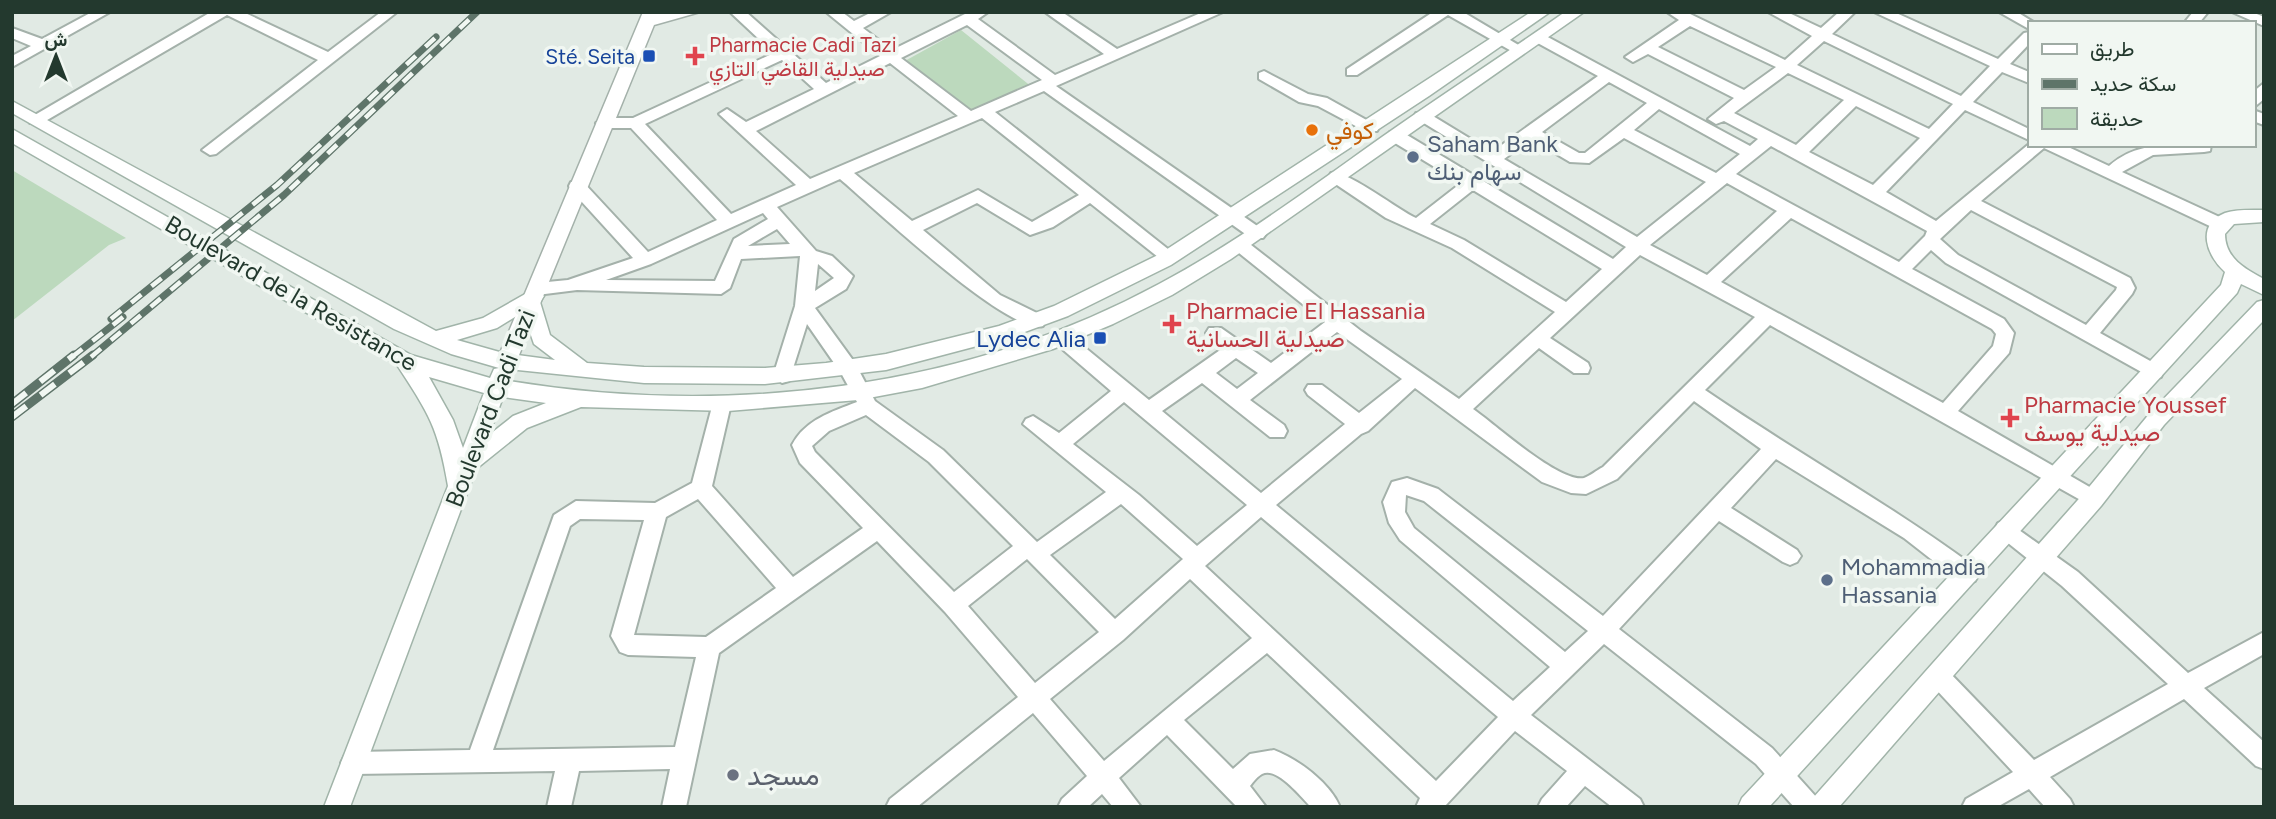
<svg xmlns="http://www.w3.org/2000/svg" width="2276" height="819" font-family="Figtree,Vazirmatn,sans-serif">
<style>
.green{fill:#bcd9bd}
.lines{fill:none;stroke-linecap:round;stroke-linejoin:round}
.minor-casing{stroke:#a4b1aa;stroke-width:4}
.tertiary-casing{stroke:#a4b1aa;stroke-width:3}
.secondary-casing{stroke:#a1b4a9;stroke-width:3}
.minor{fill:#fff;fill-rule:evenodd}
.tertiary{fill:#fff;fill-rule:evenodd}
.secondary{fill:#fff;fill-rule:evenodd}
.rail-far1-casing{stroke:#5e7469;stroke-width:7}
.rail-casing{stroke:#5e7469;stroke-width:9}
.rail-far1{stroke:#f1f7f2;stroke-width:4.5;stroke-dasharray:13;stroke-linecap:butt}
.rail{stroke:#f1f7f2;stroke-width:6;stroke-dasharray:18;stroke-linecap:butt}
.transit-dot{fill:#1a4fb4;stroke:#f1f7f2;stroke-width:2.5}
.health-dot{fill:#e0444e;stroke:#f1f7f2;stroke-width:2.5}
.food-dot{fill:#e8710a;stroke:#f1f7f2;stroke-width:2.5}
.service-dot{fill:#5c6f8a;stroke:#f1f7f2;stroke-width:2.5}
.worship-dot{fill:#6b7280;stroke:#f1f7f2;stroke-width:2.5}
.labels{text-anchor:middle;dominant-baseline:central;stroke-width:7;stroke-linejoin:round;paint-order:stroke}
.far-health-label{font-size:21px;fill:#be3a42;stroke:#f1f7f2;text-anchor:start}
.far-transit-label{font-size:21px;fill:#164399;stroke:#f1f7f2;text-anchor:end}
.food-label{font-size:24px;fill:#c56008;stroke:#f1f7f2;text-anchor:start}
.service-label{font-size:24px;fill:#4e5e75;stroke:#f1f7f2;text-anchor:start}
.street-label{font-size:24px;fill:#23392e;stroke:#f1f7f2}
.health-label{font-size:24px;fill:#be3a42;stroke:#f1f7f2;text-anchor:start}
.transit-label{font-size:24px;fill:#164399;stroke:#f1f7f2;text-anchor:end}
.near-worship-label{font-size:28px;fill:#5b616d;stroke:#f1f7f2;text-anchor:start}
</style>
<rect width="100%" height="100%" fill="#e1eae4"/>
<path class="green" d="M961 30 1032 87 967 114 903 62Z
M12 170 126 238 109 245 12 321Z"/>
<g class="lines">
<g class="minor-casing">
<path id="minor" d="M92 12H110L12 67V56L31 46 12 38V28L42 39Z
M211 12H243L328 52 381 12H397L216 154 210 155 202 150 318 60 227 15 42 123H30L28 119Z
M730 12H746L826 83 880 56 826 12H842L854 21 872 12H891L863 28 892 50 969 12H988L978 19 1055 75 1104 54 1045 12H1062L1117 49 1203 12H1223L1056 86 1263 230 1266 234 1263 238H1251L1044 91 995 112 1178 257 1175 261H1163L1090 203 1053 227 1030 235 977 203 923 230 1000 295 1043 316 1046 321 1043 326C1009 336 871 205 840 179L777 207 816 251 832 256 853 276 846 289 815 308 855 363 875 401 943 450 1037 542 1106 492 1023 424 1026 419 1033 416 1059 433 1111 391 1054 342 1051 337 1054 332H1066L1149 400 1223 348 1206 333 1209 328H1221L1271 363 1325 322 1234 249 1231 245 1234 241H1246L1361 331 1459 399 1555 312 1452 248 1386 218 1331 181 1329 177 1331 173C1346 169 1398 210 1416 218L1461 183 1390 140V132H1402L1613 259 1626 247 1414 117 1416 113H1428L1492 152 1598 76 1534 41V35H1544L1750 146 1758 139 1724 121 1716 124 1708 119 1734 98 1648 54 1633 62 1625 57 1679 20 1667 12H1686L1785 60 1812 36 1768 12H1787L1821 28 1839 12H1855L1832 34 1961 96 1990 66 1874 12H1894L1998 59 2024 33 2029 32V44L2010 64 2029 72V83L2002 72 1973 102 2029 129V140L1965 110 1886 192 1936 221 2029 144 2064 145 2109 166C2139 140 2174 145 2211 145L2210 151 2204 152 2153 155 2122 172 2226 220 2229 224 2220 230 2214 228 2044 148 1981 201 2130 278 2135 288 2132 294 2100 333 2161 367 2163 372 2161 377 2154 379 1946 263 1931 250 1912 269 2004 319 2014 333 2009 353 1958 411 2100 493 2103 499 2100 505 2093 507 1770 325 1705 390C1794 451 1888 503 1975 567L1978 574 1975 581 1967 583 1959 581 1904 538 1776 459 1731 508 1797 550 1801 556 1797 562 1790 565 1783 562 1719 521 1619 629 1772 748 1818 799 1822 807H1794L1756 764 1604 644 1531 715 1640 799 1644 807H1612L1585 786 1566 807H1538L1542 799 1567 771 1515 731 1445 806 1416 807 1420 798 1267 653 1184 720 1233 769 1250 754 1274 750C1298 759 1330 783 1340 807H1311C1301 797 1277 766 1262 774 1258 776 1253 782 1250 786L1266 807H1237L1167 735 1119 778 1141 807H1113L1102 794 1088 807H1058L1062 799 1087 776 1033 713 917 807H886L890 799 1018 697 945 612 877 541 719 653 686 807H662L670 769 579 771 571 807H547L555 771 353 774 345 771 341 763 345 755 353 752 470 750 554 515 576 501 655 503 692 483 714 399H728L731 404 712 486 793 577 863 528 800 463 792 445C805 420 831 412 857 402L841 373 807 324 789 381 782 383 773 376 795 306 800 256 741 259 730 288 721 294 577 290 537 295 528 289 537 283 568 280 633 258 571 190 569 186 571 182H583L648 252 717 220 631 128H604L596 123 604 118H633L774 53ZM967 25 1042 80 971 111 901 58ZM1690 26 1776 67 1744 90 1658 47ZM1824 41 1953 104 1929 129 1797 65ZM782 60 814 89 746 122 727 109 719 114 796 185 731 214 645 124ZM890 63 958 116 810 179 756 131ZM1788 73 1844 100 1796 145 1734 113ZM1609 82 1647 103 1585 153H1579L1542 132ZM1856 106 1920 138 1873 185 1809 152ZM1659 109 1740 154 1716 173 1634 130ZM982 118 1079 195 1032 222 978 190 912 221 854 173ZM1624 138 1706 182 1637 237 1504 159 1531 139 1570 162 1589 163ZM1771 146 1927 231 1925 236 1899 262 1736 174ZM1727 183 1777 211 1707 275 1650 245ZM1473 190 1602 269 1566 302 1464 240 1430 224ZM1971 210 2117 287 2116 290 2086 325 1958 255 1940 239ZM763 213 768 219 734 239 715 281 606 280 651 264ZM1791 218 1992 329 1996 334 1993 346 1943 403 1721 282ZM777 229 790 244 748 246ZM1640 255 1755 317 1603 467C1597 470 1590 476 1584 478 1559 483 1495 424 1473 409L1539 348 1574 373H1588L1590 368 1588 363 1550 338ZM818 264 834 278 815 291ZM1337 332 1402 379 1359 413 1322 385H1308L1305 390 1308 395 1345 424 1261 493 1162 411 1202 383 1270 437H1284L1287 431 1284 425 1250 400ZM1236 358 1258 373 1237 389 1216 373ZM1415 388 1542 482 1571 493 1586 494 1617 479 1694 401 1761 449 1603 616 1438 489 1407 478 1392 482 1383 502 1389 523 1400 540 1550 667 1513 701 1276 505 1361 434 1368 431ZM1124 402 1247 505 1197 546 1139 495 1073 444ZM866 415 929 462 1013 546 954 592 815 452 812 446 829 431ZM1406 495 1424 501 1588 631 1565 652 1414 528 1405 512ZM698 499 776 588 706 637 634 635 666 517ZM1121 504 1183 559 1115 619 1050 555ZM1261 517 1498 717 1436 781 1205 566ZM580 519 644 520 611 636 620 652 628 655 696 657 675 747 493 750 570 526ZM1027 559 1099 632 1035 683 968 606ZM1190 579 1252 638 1104 761 1050 699 1123 640Z
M1433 12H1463L1527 50 1520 55 1515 53 1448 15 1357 75H1347V69Z
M1999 12H2017L2035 23H2029V29Z
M2193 12H2208L2199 23H2184Z
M2232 12H2252L2264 17V26Z
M1264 71 1308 94 1327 98 1379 127 1377 131H1365L1318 106 1299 102 1259 79V73Z
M2264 83V99L2253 108V92Z
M2253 110 2264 114V125L2253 121Z
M2005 520 2078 572 2188 673 2264 632V654L2204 688 2264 742V769L2256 766 2184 699 2050 777 2070 799 2074 807H2045L2029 789 1997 807H1962L1966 799 2013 772 1931 684 1928 677 1931 670 1939 667 1947 670 2034 760 2168 684 2062 586 1998 535 1995 529 1998 523Z"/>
</g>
<g class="tertiary-casing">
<path id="tertiary" d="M643 12H700L654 25 517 360 514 365H500L497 360Z"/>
</g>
<g class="secondary-casing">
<path id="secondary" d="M1531 12H1550L1429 96 1171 265 1068 316 1011 337 886 370 765 384 644 383 508 369 511 375 509 381C727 417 964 390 1159 284 1238 242 1310 188 1382 137 1443 94 1505 54 1565 12H1584L1231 259 1172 295 1113 324 1053 349 922 388 858 400 728 411 581 407 527 428 476 469 350 807H324L448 486C438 427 429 414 397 365L12 143V129L411 355 490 378 494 369 499 368 451 354 394 329 12 113V101L436 331 483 318 534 289 544 296 540 302 550 335 587 363 644 367 765 368 826 363 886 354 999 326 1054 306 1158 255ZM523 312 534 344 555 360 503 353 457 340 497 328ZM429 377 484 393 463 448 453 420ZM503 397 546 403 513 416 489 435Z
M2264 210V222L2234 224 2225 234C2225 258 2245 269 2264 279V295L2241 284 2237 293 1769 807H1738L1742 798 2221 285 2225 272C2207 256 2195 225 2225 213 2236 209 2252 210 2264 210Z
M2264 300V320L2164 425 2101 506 1839 807H1809L1813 798 2085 492 2150 413 2257 302Z"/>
</g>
<use href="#minor" class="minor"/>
<use href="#tertiary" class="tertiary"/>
<use href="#secondary" class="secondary"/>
<g class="rail-far1-casing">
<path id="rail-far1" d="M111 319 277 185 436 37
M72 357 123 317
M91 357 284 195 477 12"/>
</g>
<g class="rail-casing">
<path id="rail" d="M12 404 74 355
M12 417 93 355"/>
</g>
<use href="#rail-far1" class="rail-far1"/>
<use href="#rail" class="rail"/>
</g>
<g class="transit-dot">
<rect x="642" y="49" width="14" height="14" rx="3.5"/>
<rect x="1093" y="331" width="14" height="14" rx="3.5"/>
</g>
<g class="health-dot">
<path d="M691.5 45.5h7v7h7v7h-7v7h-7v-7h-7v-7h7z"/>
<path d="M1168.5 313.5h7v7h7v7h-7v7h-7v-7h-7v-7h7z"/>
<path d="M2006.5 407.5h7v7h7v7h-7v7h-7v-7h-7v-7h7z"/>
</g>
<circle class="food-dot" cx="1312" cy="130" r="7"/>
<g class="service-dot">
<circle cx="1413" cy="157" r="7"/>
<circle cx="1827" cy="580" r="7"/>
</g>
<circle class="worship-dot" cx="733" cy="775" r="7"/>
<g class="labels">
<g class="far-health-label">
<text x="709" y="44">Pharmacie Cadi Tazi<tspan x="709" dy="24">صيدلية القاضي التازي</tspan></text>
</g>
<g class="far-transit-label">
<text x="635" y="56">Sté. Seita</text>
</g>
<g class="food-label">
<text x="1326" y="130">كوفي</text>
</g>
<g class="service-label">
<text x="1427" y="143">Saham Bank<tspan x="1427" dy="28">سهام بنك</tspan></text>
<text x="1841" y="566">Mohammadia<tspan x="1841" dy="28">Hassania</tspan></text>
</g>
<g class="street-label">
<text transform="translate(291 293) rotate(30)">Boulevard de la Resistance</text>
<text transform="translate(490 408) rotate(-69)">Boulevard Cadi Tazi</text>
</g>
<g class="health-label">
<text x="1186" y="310">Pharmacie El Hassania<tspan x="1186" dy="28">صيدلية الحسانية</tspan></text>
<text x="2024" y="404">Pharmacie Youssef<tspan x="2024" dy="28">صيدلية يوسف</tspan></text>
</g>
<g class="transit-label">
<text x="1086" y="338">Lydec Alia</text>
</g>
<g class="near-worship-label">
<text x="747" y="775">مسجد</text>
</g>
</g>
<rect width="2276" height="819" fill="none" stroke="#23392e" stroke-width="28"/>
<rect x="2028" y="21" width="228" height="126" fill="#f1f7f2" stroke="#9faba4" stroke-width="2"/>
<rect x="2042" y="44" width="35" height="10" fill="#ffffff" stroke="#9faba4" stroke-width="2"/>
<text x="2090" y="56" font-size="21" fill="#23392e">طريق</text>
<rect x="2042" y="79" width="35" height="10" fill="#5e7469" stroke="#9faba4" stroke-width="2"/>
<text x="2090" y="91" font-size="21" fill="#23392e">سكة حديد</text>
<rect x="2042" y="108" width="35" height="21" fill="#bcd9bd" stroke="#9faba4" stroke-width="2"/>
<text x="2090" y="126" font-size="21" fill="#23392e">حديقة</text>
<g transform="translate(56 56)" stroke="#f1f7f2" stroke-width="5" paint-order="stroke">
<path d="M0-5L12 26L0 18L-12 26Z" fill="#23392e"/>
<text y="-10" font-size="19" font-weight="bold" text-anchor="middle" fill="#23392e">ش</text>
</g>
</svg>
